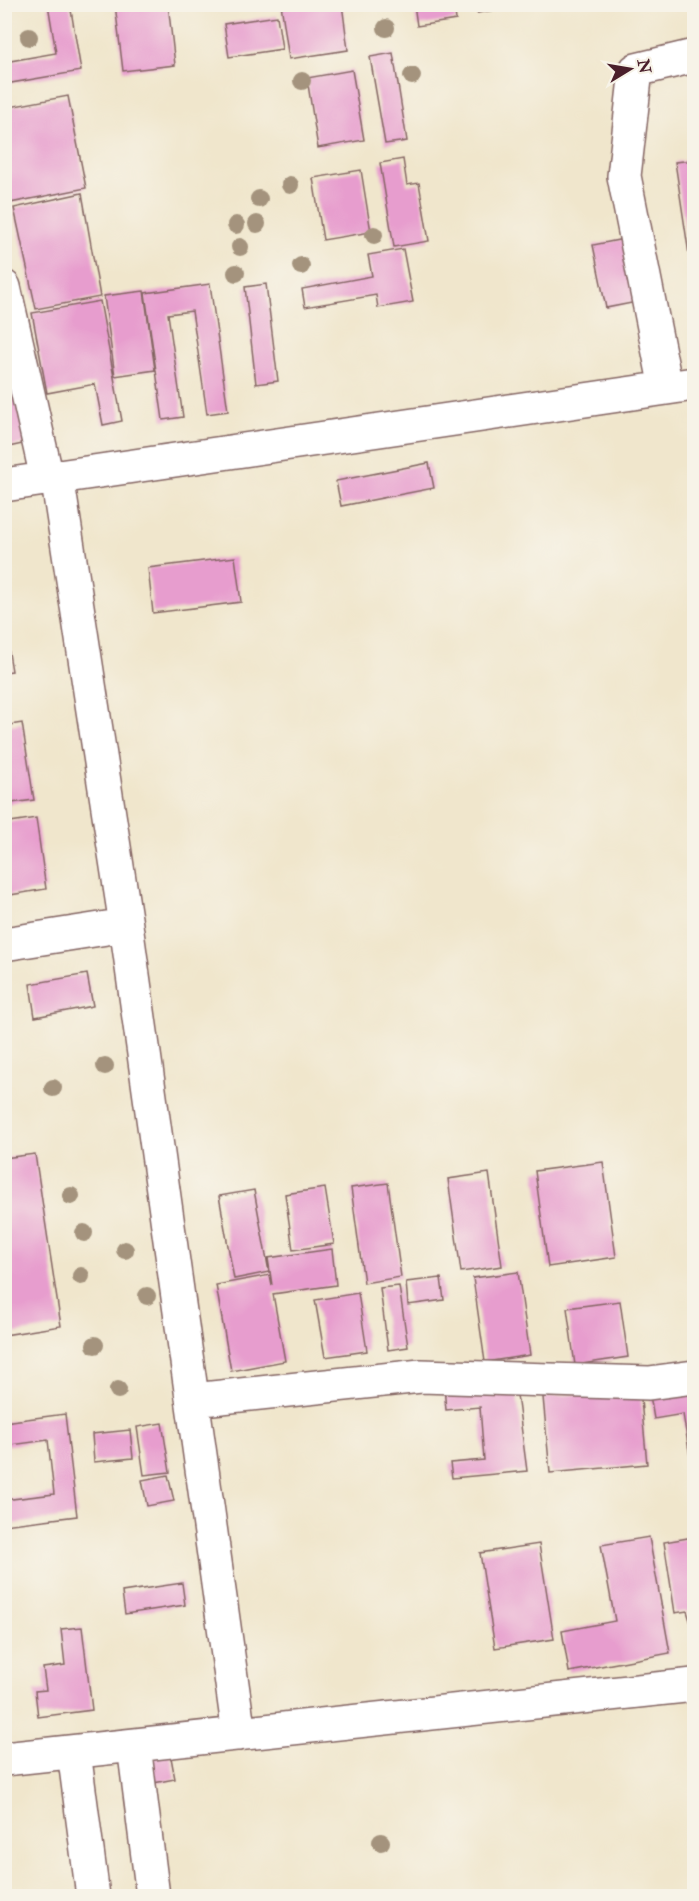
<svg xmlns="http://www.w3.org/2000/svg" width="699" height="1901" font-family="'IM FELL Double Pica',serif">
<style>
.building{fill:#e79dce}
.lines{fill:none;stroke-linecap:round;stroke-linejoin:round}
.minor-casing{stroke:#846563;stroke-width:36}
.minor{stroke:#fff;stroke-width:33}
.tree{fill:#a4937d}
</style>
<rect width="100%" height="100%" fill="#f7f3e8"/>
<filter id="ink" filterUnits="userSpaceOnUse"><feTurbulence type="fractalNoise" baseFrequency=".0167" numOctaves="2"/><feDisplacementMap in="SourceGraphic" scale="12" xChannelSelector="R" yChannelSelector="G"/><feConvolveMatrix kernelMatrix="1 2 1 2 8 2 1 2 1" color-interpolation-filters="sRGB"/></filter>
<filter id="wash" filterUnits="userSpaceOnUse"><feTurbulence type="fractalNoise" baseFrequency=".008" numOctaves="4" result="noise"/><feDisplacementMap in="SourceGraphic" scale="24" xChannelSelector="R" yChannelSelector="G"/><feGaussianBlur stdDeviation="1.35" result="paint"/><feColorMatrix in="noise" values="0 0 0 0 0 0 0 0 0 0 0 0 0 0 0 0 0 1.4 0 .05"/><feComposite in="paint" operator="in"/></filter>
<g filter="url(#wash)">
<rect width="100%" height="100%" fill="#f0e6cc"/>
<g id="blocks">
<path class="building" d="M48 4H70L81 71 5 84V62L56 53Z
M115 4H168L175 65 123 71Z
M281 4H342L348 50 289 59Z
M414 4H454L456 20 417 26Z
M476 4H511V7L477 13Z
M277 16 282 49 229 57 224 24Z
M393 53 407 141 385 144 370 57Z
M352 70 364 140 318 148 307 78Z
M68 96 86 188 10 203 4 177V108Z
M403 159 407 185 419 183 429 241 394 247 380 163Z
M694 160V281H693L675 162Z
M361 170 371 232 323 240 313 178Z
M82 193 100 297 36 309 14 208Z
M624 239 637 302 606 308 593 245Z
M403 249 413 302 378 308 376 295 305 307 302 289 372 276 368 255Z
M210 284 228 411 207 414 192 311 168 314 183 417 163 420 145 293Z
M266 284 278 381 256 384 245 287Z
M144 291 155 370 115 376 104 296Z
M100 301 122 421 103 425 95 384 47 393 32 313Z
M10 370 27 443 4 448V372Z
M429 463 434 488 341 506 336 481Z
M235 557 241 602 153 613 148 568Z
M5 629 12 671 5 672Z
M22 723 34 800 4 804V726Z
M36 818 46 889 4 896V823Z
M87 974 93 1006 35 1017 30 984Z
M35 1154 61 1326 4 1335V1158Z
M603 1162 616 1257 548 1267 535 1171Z
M489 1173 502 1266 461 1272 448 1179Z
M388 1183 401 1277 364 1283 351 1188Z
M325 1188 334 1244 293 1250 285 1194Z
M254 1190 269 1272 234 1279 219 1196Z
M332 1249 336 1285 273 1294 285 1361 231 1371 216 1285 270 1275 272 1285 268 1258Z
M518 1272 530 1355 485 1362 473 1278Z
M441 1278 444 1300 408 1305 406 1282Z
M399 1286 408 1347 388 1350 380 1288Z
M358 1293 367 1351 325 1357 315 1300Z
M620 1301 628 1357 575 1365 567 1308Z
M444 1387 517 1395 527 1471 452 1478 450 1463 484 1460 480 1407 446 1410Z
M694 1388V1475H693L683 1414 654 1419 650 1395Z
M640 1389 647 1464 550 1473 543 1397Z
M65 1414 77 1516 4 1525V1500L54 1494 48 1440 4 1446V1422Z
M162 1423 170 1472 144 1475 137 1427Z
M130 1430 133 1458 94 1462 92 1434Z
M168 1475 174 1501 147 1506 142 1480Z
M649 1537 670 1653 569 1672 562 1631 615 1621 601 1545Z
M694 1537V1633L687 1611 675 1613 664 1542Z
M539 1544 554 1639 495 1648 480 1553Z
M182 1583 185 1605 125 1614 122 1592Z
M82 1627 92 1710 38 1717 35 1691 46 1690 43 1668 65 1665 61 1629Z
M170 1752 175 1779 148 1784 144 1757Z"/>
</g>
</g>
<g filter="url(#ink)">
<use href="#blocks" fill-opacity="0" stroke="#846563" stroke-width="1.5"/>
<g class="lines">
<g class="minor-casing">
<path id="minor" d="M4 287 47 478
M666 388 624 176 636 70 694 56
M57 476 126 925 239 1734
M4 485 694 384
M4 944 126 925
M193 1400 421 1376 649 1383 694 1377
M134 1746 153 1896
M74 1752 93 1896
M4 1759 694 1685"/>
</g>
<use href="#minor" class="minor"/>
</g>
<g class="tree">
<circle cx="386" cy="28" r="9"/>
<circle cx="29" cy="37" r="9"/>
<circle cx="412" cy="76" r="9"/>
<circle cx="302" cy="81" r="9"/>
<circle cx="290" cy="185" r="9"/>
<circle cx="259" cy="199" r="9"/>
<circle cx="257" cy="224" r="9"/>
<circle cx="236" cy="225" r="9"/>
<circle cx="374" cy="235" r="9"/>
<circle cx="240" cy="247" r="9"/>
<circle cx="301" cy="266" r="9"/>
<circle cx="236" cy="273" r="9"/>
<circle cx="105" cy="1066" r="9"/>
<circle cx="53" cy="1088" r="9"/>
<circle cx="71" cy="1196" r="9"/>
<circle cx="84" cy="1233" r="9"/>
<circle cx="125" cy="1250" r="9"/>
<circle cx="81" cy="1276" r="9"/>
<circle cx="147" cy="1296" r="9"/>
<circle cx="95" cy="1345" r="9"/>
<circle cx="118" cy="1390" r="9"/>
<circle cx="381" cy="1842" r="9"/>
</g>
</g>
<rect width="699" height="1901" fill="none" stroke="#f7f3e8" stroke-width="24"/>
<g transform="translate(630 69) rotate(79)" stroke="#f7f3e8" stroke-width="4.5" paint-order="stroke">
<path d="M0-4.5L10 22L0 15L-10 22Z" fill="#4a1f2b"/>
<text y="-9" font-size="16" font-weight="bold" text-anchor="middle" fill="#4a1f2b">N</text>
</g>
</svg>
